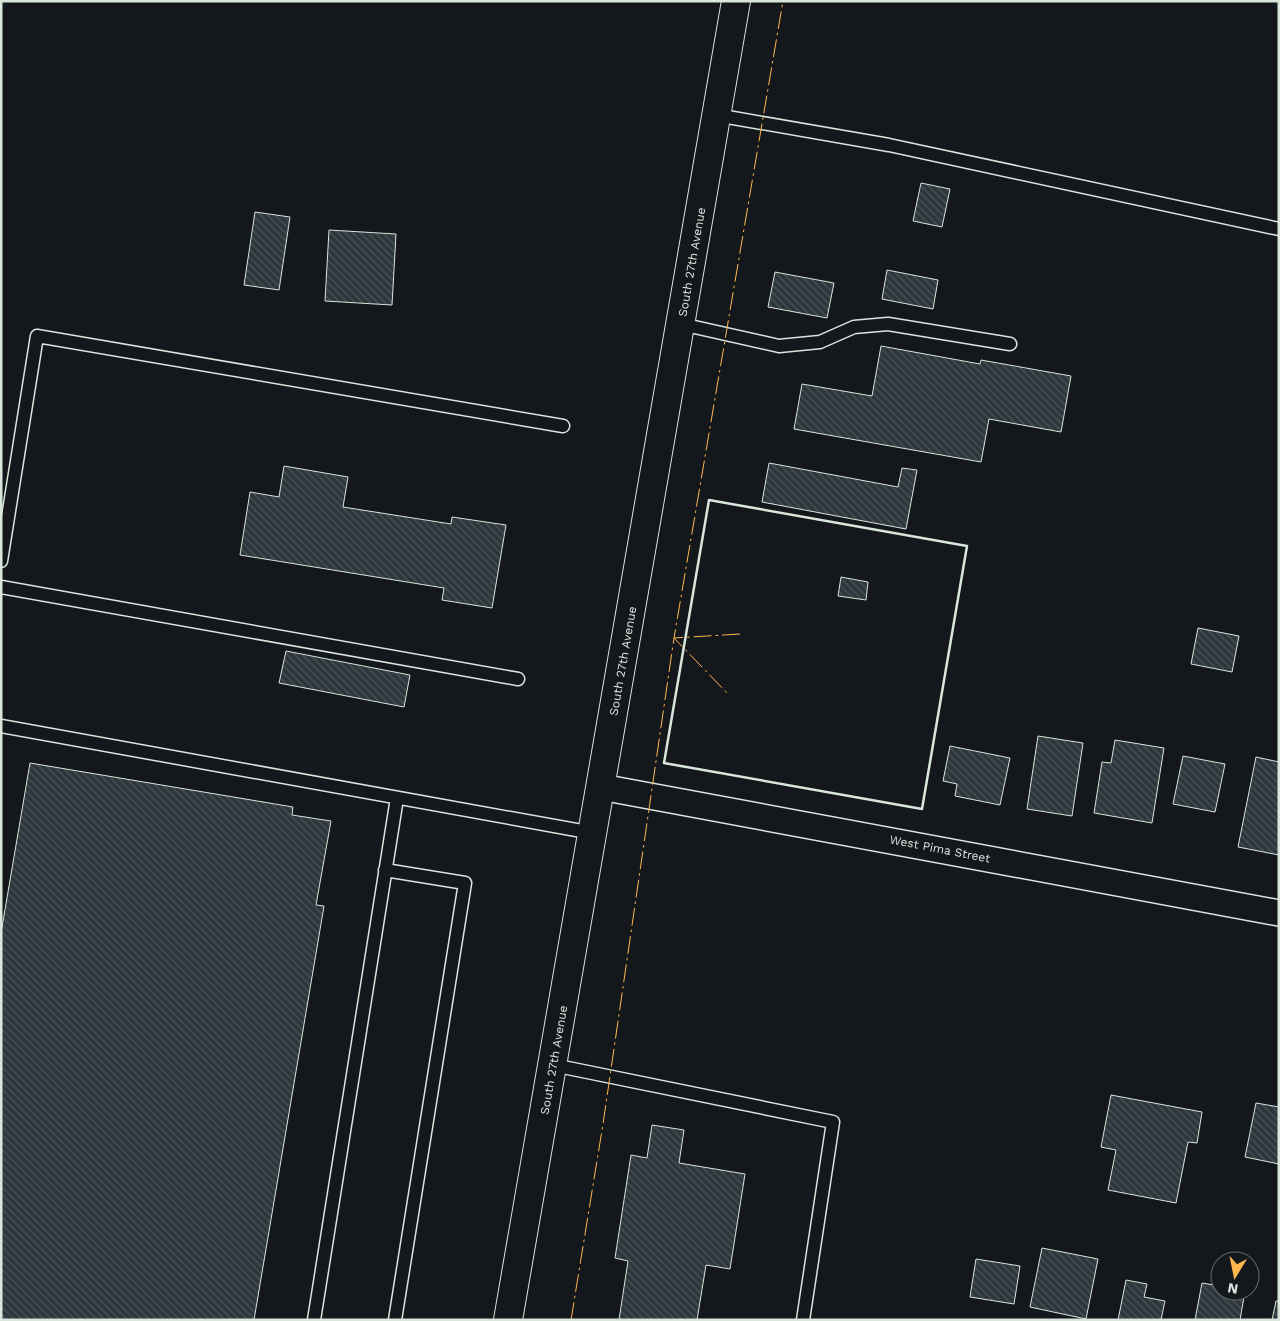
<svg xmlns="http://www.w3.org/2000/svg" width="1280" height="1321" font-family="'Work Sans',sans-serif">
<style>
.building{fill:url(#building-back-hatch);stroke:#d8e6dc}
.lines{fill:none;stroke-linecap:round;stroke-linejoin:round}
.lane-casing{stroke:#d8e6dc;stroke-width:15}
.street-casing{stroke:#d8e6dc;stroke-width:28}
.secondary-casing{stroke:#d8e6dc;stroke-width:30}
.lane{stroke:#14181c;stroke-width:12}
.street{stroke:#14181c;stroke-width:25}
.secondary{stroke:#14181c;stroke-width:28}
.wall{stroke:#d8e6dc;stroke-width:2.5}
.power{stroke:#ffb74d;stroke-width:1;stroke-dasharray:18 4 2.5 4;stroke-linecap:butt}
.labels{text-anchor:middle;dominant-baseline:central;stroke-width:4;stroke-linejoin:round;paint-order:stroke}
.street-label{font-size:12px;fill:#d8e6dc;stroke:#14181c}
</style>
<defs>
<pattern id="building-back-hatch" width="6" height="6" patternUnits="userSpaceOnUse" patternTransform="scale(1.25)"><rect width="6" height="6" fill="#2c363c"/><path d="M-1 5l2 2M0 0l6 6M5-1l2 2" fill="none" stroke="#4a5358"/></pattern>
</defs>
<rect width="100%" height="100%" fill="#14181c"/>
<path class="building" d="M921 183 950 189 942 227 913 221Z
M255 212 290 217 279 290 244 285Z
M329 230 396 234 392 305 325 301Z
M887 270 938 280 933 309 882 299Z
M775 272 834 283 827 318 768 307Z
M881 346 980 364 981 360 1071 376 1061 432 989 419 981 462 794 429 802 384 872 396Z
M769 463 898 487 902 468 917 470 906 529 762 502Z
M284 466 348 477 343 507 451 524 452 517 506 525 492 608 442 600 444 588 240 555 250 492 279 497Z
M841 577 868 582 866 600 838 596Z
M1198 628 1239 636 1232 672 1191 664Z
M286 651 410 675 404 707 279 683Z
M1038 736 1083 743 1072 816 1027 809Z
M1115 740 1164 748 1152 823 1094 813 1102 762 1111 763Z
M950 746 1010 758 1000 805 955 796 957 784 943 781Z
M1183 756 1225 764 1215 812 1173 804Z
M1256 757 1279 762V855L1238 847Z
M30 763 293 807 292 815 331 821 316 905 324 906 254 1320H1V933Z
M1111 1095 1202 1112 1197 1143 1188 1142 1176 1203 1108 1190 1116 1150 1101 1147Z
M1256 1103 1279 1107V1164L1245 1157Z
M652 1125 684 1130 679 1163 745 1174 730 1269 706 1265 697 1320H619L628 1261 615 1258 631 1155 647 1158Z
M1042 1248 1098 1259 1086 1319 1030 1307Z
M976 1259 1020 1266 1014 1304 970 1297Z
M1126 1280 1147 1284 1144 1297 1165 1301 1161 1320H1118Z
M1202 1283 1220 1286V1291H1245L1240 1320H1195Z
M1276 1301H1279V1320H1272Z"/>
<g class="lines">
<g class="lane-casing">
<path id="lane" d="M716 115 889 145 1279 229
M681 324 779 346 820 342 854 327 888 324 1010 344
M1 561 37 336 563 426
M1 587 518 679
M1 726 593 833
M385 870 465 883 395 1320
M553 1065 833 1122 803 1320
M314 1320 397 798"/>
</g>
<g class="street-casing">
<path id="street" d="M601 787 1279 913"/>
</g>
<g class="secondary-casing">
<path id="secondary" d="M508 1320 736 1"/>
</g>
<use href="#lane" class="lane"/>
<use href="#street" class="street"/>
<use href="#secondary" class="secondary"/>
<path class="wall" d="M709 500 967 546 922 809 664 763Z"/>
<path class="power" d="M740 634 674 638 783 1
M571 1320 603 1124 674 638 729 695"/>
</g>
<g class="labels">
<g class="street-label">
<text transform="translate(692 262) rotate(-80)">South 27th Avenue</text>
<text transform="translate(623 661) rotate(-80)">South 27th Avenue</text>
<text transform="translate(940 849) rotate(11)">West Pima Street</text>
<text transform="translate(554 1060) rotate(-80)">South 27th Avenue</text>
</g>
</g>
<rect width="1280" height="1321" fill="none" stroke="#d8e6dc" stroke-width="5"/>
<g transform="translate(1235 1276) rotate(190)"><circle r="24" fill="#14181c" stroke="#626a69"/>
<path d="M0-4L9 19L0 12L-9 19Z" fill="#ffb74d"/>
<text y="-8" font-size="14" font-weight="bold" text-anchor="middle" fill="#d8e6dc">N</text>
</g>
</svg>
